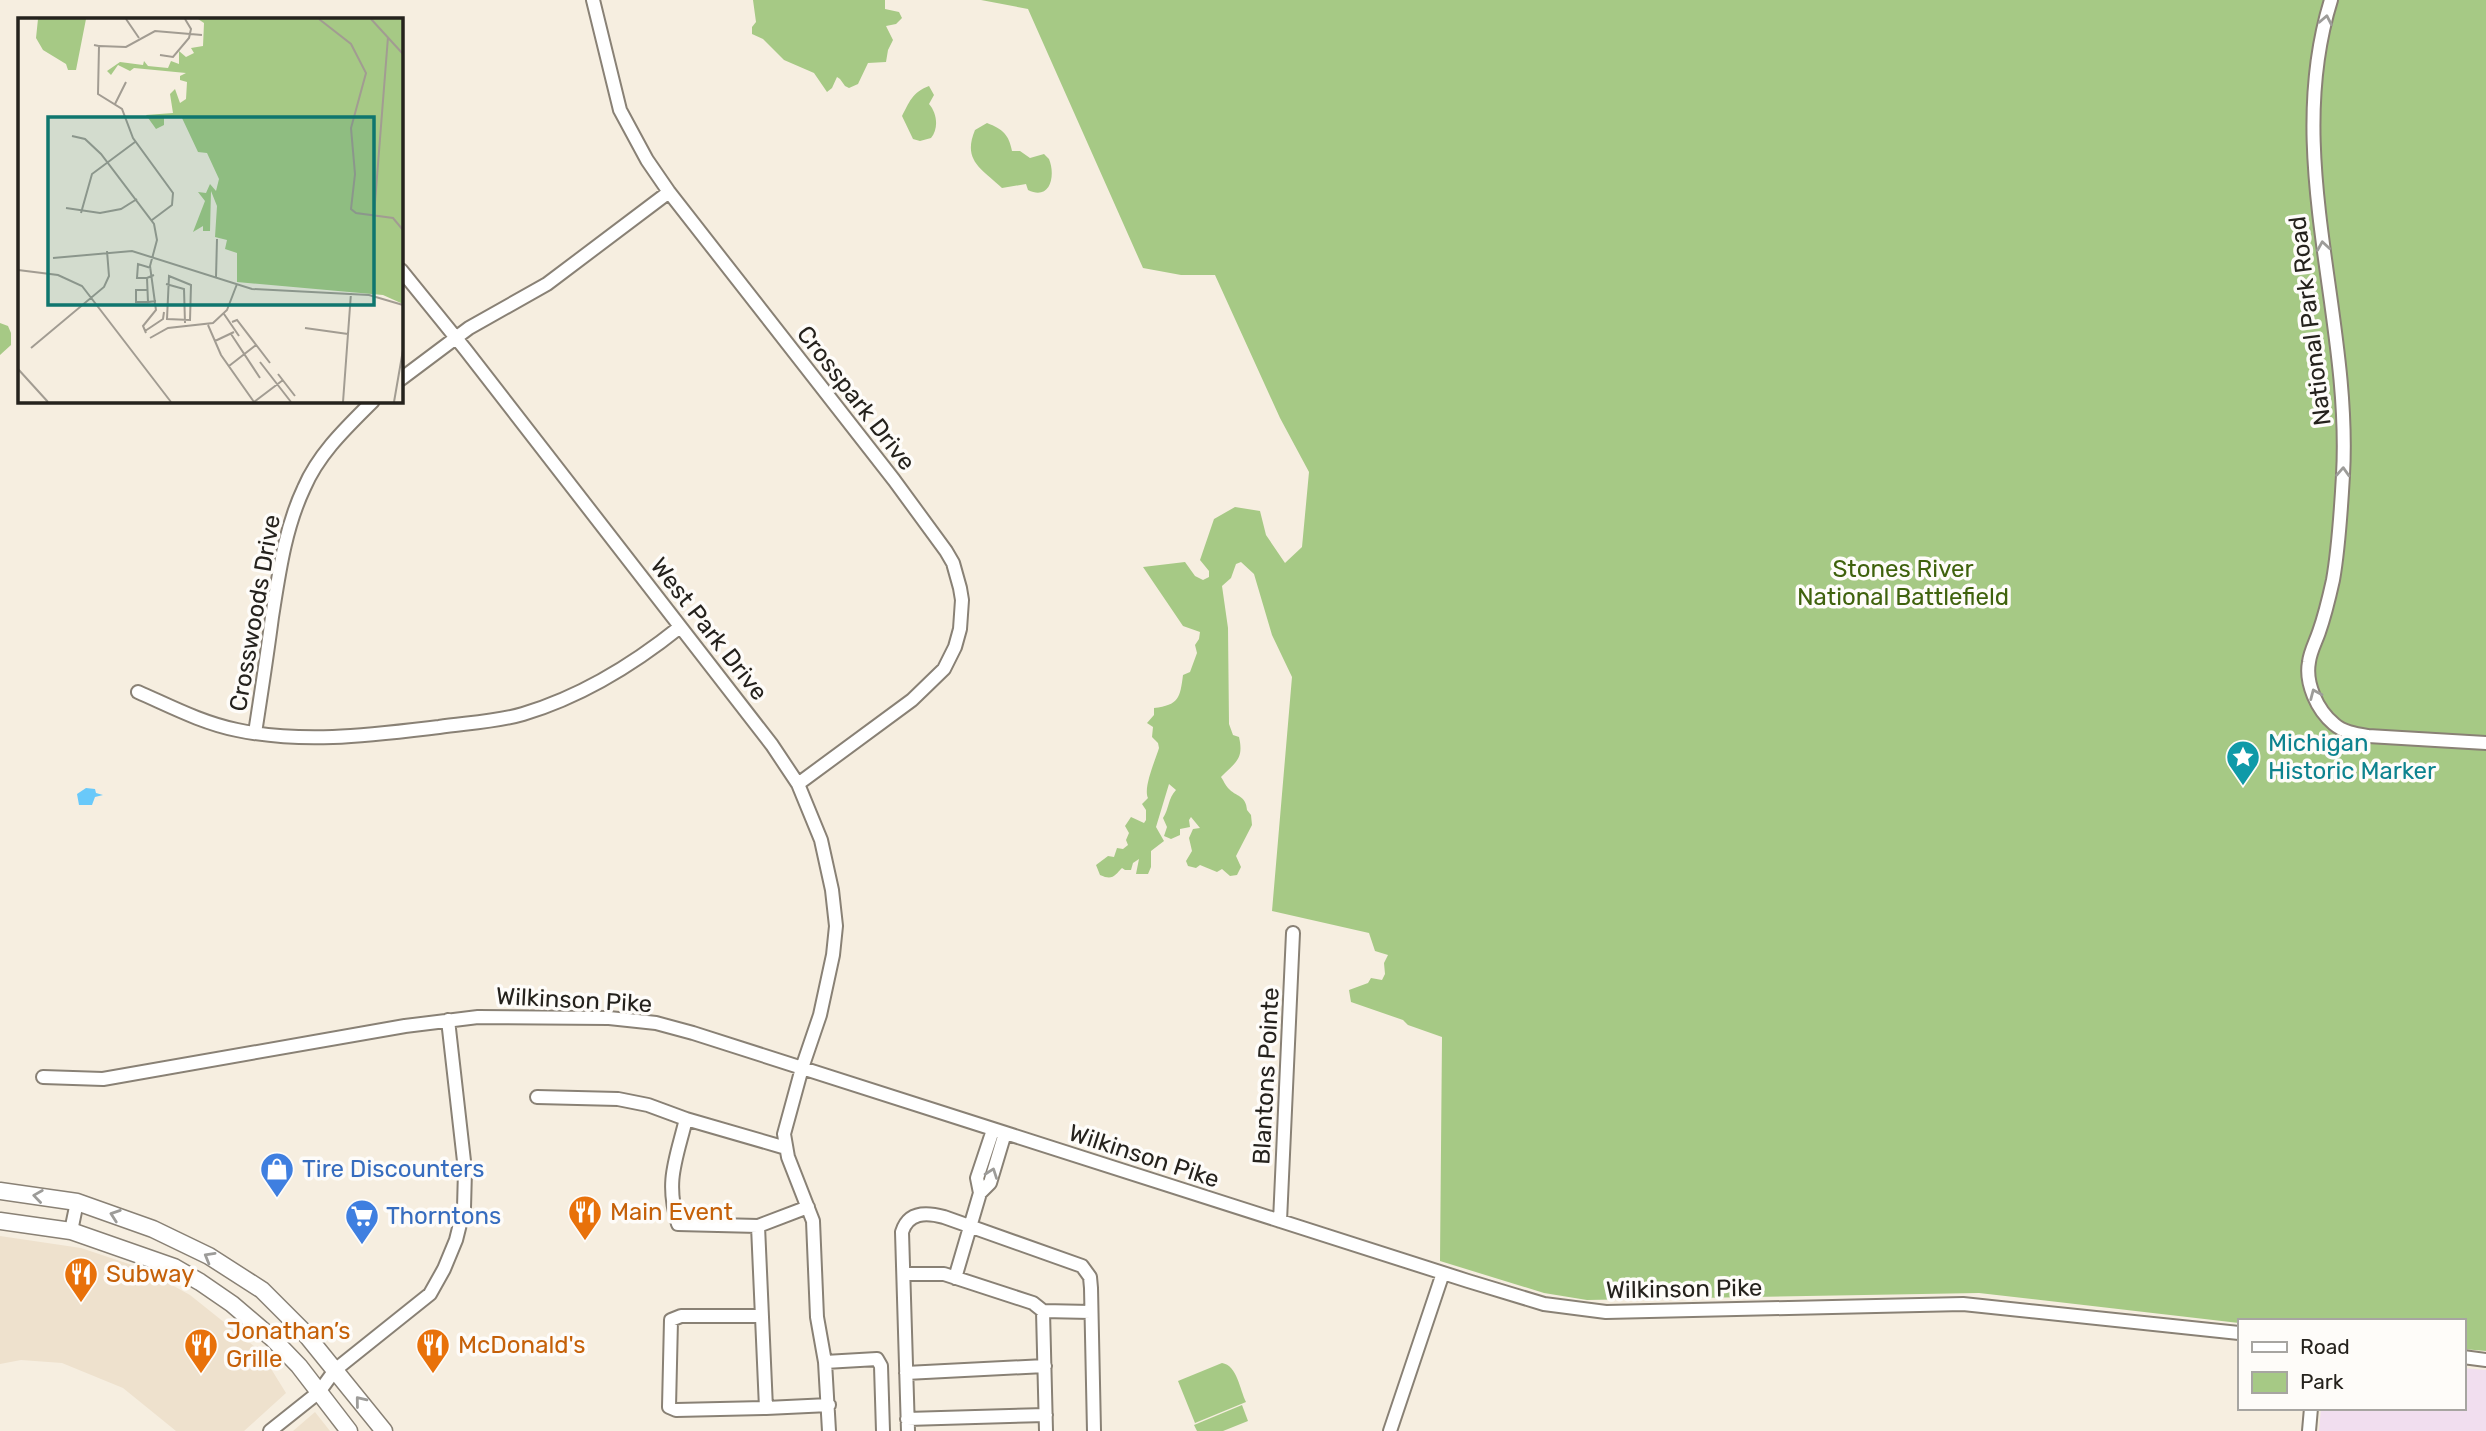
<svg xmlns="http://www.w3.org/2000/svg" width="2486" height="1431" font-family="Rubik,sans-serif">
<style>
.built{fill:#eee1cd}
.medical{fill:#f1deef}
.green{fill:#a6c985}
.water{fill:#69c9fa}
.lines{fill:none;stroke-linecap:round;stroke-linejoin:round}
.minor-casing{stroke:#898175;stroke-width:16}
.secondary-casing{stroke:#898175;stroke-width:19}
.minor{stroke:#fff;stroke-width:12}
.secondary{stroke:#fff;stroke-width:16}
.oneway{stroke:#9d9c99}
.labels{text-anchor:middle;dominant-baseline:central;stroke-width:7;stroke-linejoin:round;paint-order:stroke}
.street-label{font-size:24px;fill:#25221d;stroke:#fefcf9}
.park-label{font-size:24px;fill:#3f620d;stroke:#fefcf9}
.culture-label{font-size:24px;fill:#0d838f;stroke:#fefcf9;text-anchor:start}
.shop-label{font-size:24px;fill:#366cbe;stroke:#fefcf9;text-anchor:start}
.food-label{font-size:24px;fill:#c56008;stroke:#fefcf9;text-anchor:start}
.inset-road{fill:none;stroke:#a29c92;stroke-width:2}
.view{fill:#0f766e;fill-opacity:0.15;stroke:#0f766e;stroke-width:3.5}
.inset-edge{fill:none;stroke:#25221d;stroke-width:3.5}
</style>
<rect width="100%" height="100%" fill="#f6eee0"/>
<path class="built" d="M0 1236 81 1248 141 1268 190 1295 260 1351 286 1393 244 1431H176L123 1388 62 1363 21 1360 0 1364Z
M315 1412 330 1431H293Z"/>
<path class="medical" d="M2463 1368 2486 1370V1431H2319L2321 1408H2463Z"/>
<path class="green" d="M753 0H885V9L899 12 902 18 896 24 886 26 893 40 888 50 886 62 868 63 858 84 849 88 845 86 840 79 837 77 832 88 827 92 814 73 784 60 763 39 752 34V27L756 22Z
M981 0H2486V1351L2463 1349V1321H2239V1323L1979 1293 1587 1300 1544 1293 1440 1261 1442 1037 1408 1025 1403 1020 1351 1002 1349 990 1368 983 1371 978 1382 980 1385 974 1384 963 1388 955 1375 951 1369 933 1272 911 1292 677 1272 635 1254 574 1241 562 1236 564 1231 578 1222 586 1228 628 1229 724 1233 735 1239 737C1244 759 1236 762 1221 777 1224 781 1225 785 1228 788 1236 797 1246 795 1247 810L1251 815 1252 825 1236 856 1241 867 1237 875 1230 876 1222 869 1217 872 1200 865 1196 868 1188 866 1186 861 1192 851 1189 838 1193 829 1200 828 1191 817 1189 820 1190 827 1180 829V835L1171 839 1164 836 1167 827 1163 818C1169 809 1168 798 1176 790L1169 784 1156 827 1164 841 1151 851V867L1148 874H1136L1139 859 1133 863 1131 870H1125L1122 868C1115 875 1113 881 1100 875L1096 865 1108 856 1114 857 1117 848 1123 849 1128 845 1126 840 1129 833 1125 826 1131 817 1144 823 1146 820V810L1142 804 1148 798C1143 788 1155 761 1159 748L1158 743 1152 737 1153 727 1147 723 1154 715V708C1179 705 1180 698 1183 675L1190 672 1197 653 1195 645 1199 639 1200 632 1183 626 1143 567 1185 562 1195 576 1203 580 1209 577V571L1200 560 1214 519 1235 507 1260 511 1266 535 1285 563 1302 547 1309 472 1280 418 1215 275H1181L1143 268 1028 9Z
M929 86 934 95 929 104C937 113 939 128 931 138L920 141 913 139 902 116C909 103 912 92 929 86Z
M987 123C1003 129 1009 135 1012 151H1020L1030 158 1044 154 1049 159C1056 176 1050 201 1028 190L1026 184 1002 188C982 169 962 161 975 130Z
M0 323 8 326 11 333V345L0 355Z
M1222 1363C1237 1365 1240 1390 1246 1402L1195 1423 1178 1381Z
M1242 1405 1248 1421 1223 1431H1197L1194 1425Z"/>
<path class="water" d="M86 788 95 789 96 793 103 795 95 797 92 805H79L77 794Z"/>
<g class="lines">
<g class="minor-casing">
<path id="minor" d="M593 0 620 110 647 160 669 192 894 480 946 551 953 563 960 588 962 600 960 629 955 647 944 669 912 700 798 784
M2331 0C2282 157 2352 316 2343 475 2341 510 2339 546 2333 580 2329 598 2325 615 2319 632 2316 641 2310 652 2309 662 2305 683 2317 710 2334 724 2343 732 2356 734 2368 736L2486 743
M401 270 465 349 772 745 798 784 821 840 832 890 836 926 833 955 820 1015 802 1068 784 1134 788 1157 813 1221 817 1317 825 1362 829 1431
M401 379 469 328 547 284 669 192
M138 692C170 706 202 723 237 730 305 744 371 735 439 727 466 723 496 722 523 714 580 697 634 664 680 627
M255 733C261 694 267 656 272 617 279 573 285 528 304 488 319 453 347 427 373 401
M43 1077 103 1079 405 1026 478 1017 609 1018 656 1023 693 1033 1468 1281 1544 1304 1606 1312 1963 1304 2239 1333
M537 1097 618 1099 648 1105 686 1119
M993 1130 977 1178 980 1193 990 1183 1005 1133
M808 1207 758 1226 766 1408 829 1405
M1280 1221 1293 933
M758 1226 678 1224C665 1181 676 1160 686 1119L786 1148
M71 1231 77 1202
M904 1274H944L1033 1303 1043 1311 1046 1431
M955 1278 980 1193
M1043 1311 1091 1312
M762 1316H681L671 1320 669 1407 676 1410 766 1408
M2463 1357 2486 1360
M825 1362 877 1359 881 1366 883 1431
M906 1373 1045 1366
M907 1419 1046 1415
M270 1431 319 1392 335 1370 430 1294 444 1269 456 1240 464 1208 465 1170 448 1020
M908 1431 902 1232C908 1212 926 1212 944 1217L1082 1266 1090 1277 1091 1288 1094 1431
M1390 1431 1443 1273
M2309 1431 2311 1408"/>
</g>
<g class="secondary-casing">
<path id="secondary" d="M0 1191 77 1202 153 1229 209 1256 262 1290 303 1331 384 1431
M0 1221 71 1231 174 1267 200 1282 232 1304 273 1339 299 1366 349 1431"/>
</g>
<use href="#minor" class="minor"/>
<use href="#secondary" class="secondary"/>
</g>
<defs><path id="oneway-chevron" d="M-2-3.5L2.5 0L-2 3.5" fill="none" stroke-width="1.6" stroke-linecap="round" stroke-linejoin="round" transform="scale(1.75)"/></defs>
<g class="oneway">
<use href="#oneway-chevron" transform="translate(2326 20) rotate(-79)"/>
<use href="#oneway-chevron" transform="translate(2323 246) rotate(-99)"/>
<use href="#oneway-chevron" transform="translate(2343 472) rotate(-87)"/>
<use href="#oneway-chevron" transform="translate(2315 694) rotate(-113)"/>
<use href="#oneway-chevron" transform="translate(992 1173) rotate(-70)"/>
<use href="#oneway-chevron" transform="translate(38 1196) rotate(-172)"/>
<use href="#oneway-chevron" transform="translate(115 1215) rotate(-161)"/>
<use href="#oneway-chevron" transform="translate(209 1257) rotate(-150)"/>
<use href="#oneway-chevron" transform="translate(360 1401) rotate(-129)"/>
</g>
<defs>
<g id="sight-pin" transform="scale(1.75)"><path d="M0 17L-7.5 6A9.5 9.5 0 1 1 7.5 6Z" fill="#0f9aa8" stroke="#fefcf9"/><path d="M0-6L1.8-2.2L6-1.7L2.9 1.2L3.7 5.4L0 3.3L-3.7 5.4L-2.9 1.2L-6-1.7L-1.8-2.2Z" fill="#fff"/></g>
<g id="shop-pin" transform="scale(1.75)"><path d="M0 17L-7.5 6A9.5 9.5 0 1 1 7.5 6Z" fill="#3f7fe0" stroke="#fefcf9"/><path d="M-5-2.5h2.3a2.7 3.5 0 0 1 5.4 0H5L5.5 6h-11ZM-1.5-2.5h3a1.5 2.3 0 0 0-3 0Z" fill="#fff"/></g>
<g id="restaurant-pin" transform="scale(1.75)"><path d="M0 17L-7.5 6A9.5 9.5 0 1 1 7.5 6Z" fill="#e8710a" stroke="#fefcf9"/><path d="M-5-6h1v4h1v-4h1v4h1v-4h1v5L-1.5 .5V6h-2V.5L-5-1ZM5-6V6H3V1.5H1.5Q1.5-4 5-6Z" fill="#fff"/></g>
<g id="supermarket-pin" transform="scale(1.75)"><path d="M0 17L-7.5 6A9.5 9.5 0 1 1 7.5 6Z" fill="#3f7fe0" stroke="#fefcf9"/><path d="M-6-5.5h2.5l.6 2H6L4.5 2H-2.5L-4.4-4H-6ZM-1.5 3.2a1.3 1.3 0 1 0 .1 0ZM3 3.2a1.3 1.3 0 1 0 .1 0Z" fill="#fff"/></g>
</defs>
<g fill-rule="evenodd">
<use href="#sight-pin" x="2243" y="757"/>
<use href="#shop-pin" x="277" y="1169"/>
<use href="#restaurant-pin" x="585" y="1212"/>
<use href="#supermarket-pin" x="362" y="1216"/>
<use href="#restaurant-pin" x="81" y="1274"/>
<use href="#restaurant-pin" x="201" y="1345"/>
<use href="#restaurant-pin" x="433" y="1345"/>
</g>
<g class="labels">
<g class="street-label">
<text transform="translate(2310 321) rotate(-97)">National Park Road</text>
<text transform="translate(856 398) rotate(52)">Crosspark Drive</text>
<text transform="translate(255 613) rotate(-80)">Crosswoods Drive</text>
<text transform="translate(709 629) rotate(52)">West Park Drive</text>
<text transform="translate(574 1000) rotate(3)">Wilkinson Pike</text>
<text transform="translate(1266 1076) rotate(-87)">Blantons Pointe</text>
<text transform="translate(1144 1156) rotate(18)">Wilkinson Pike</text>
<text transform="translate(1684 1289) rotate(-1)">Wilkinson Pike</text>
</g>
<g class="park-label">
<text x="1903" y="569">Stones River<tspan x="1903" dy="28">National Battlefield</tspan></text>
</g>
<g class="culture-label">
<text x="2268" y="743">Michigan<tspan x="2268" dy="28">Historic Marker</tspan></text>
</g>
<g class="shop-label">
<text x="302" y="1169">Tire Discounters</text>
<text x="386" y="1216">Thorntons</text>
</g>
<g class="food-label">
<text x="610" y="1212">Main Event</text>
<text x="106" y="1274">Subway</text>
<text x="226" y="1331">Jonathan’s<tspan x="226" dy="28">Grille</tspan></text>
<text x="458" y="1345">McDonald's</text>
</g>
</g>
<g transform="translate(18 18)">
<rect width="385" height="385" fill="#f6eee0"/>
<path d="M20 1H68L58 52H50L48 46 25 32 18 20ZM180 1H385V286L365 277 219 264V235L207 231 209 222 197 219 199 188 193 173 192 213H185V208L175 214 187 183 180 174 188 175 192 166 198 173 201 161 189 135 180 134 164 100 146 98V107L138 111 128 97 155 95 152 76 157 71 162 85 168 81 169 64 162 62V58L168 55 116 50 112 53 100 47 93 57 89 53 102 44 125 47 126 43 130 48 150 50 153 43 161 46V33L168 39 176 35 173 30 185 28 186 5Z" fill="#a6c985"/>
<path class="inset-road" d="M108 1 121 20M301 1 333 26 348 55 333 110 337 156 333 191 338 195 375 200 385 212M353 1 385 36M76 27 81 28 80 76 104 91 115 120 155 175 154 187 134 202M81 28 108 29 137 13 184 17M142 37 155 39 171 20 173 11 167 1M97 86 108 64M54 118 67 121 83 136 136 206 139 222 132 248 138 292 125 308 128 315M48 190 82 195 103 191 119 181M63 195 74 156 117 124M356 197 370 19M35 240 114 233 234 271 351 277 385 287M0 252 40 257 64 268 153 384M136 257 129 260 130 284 138 283M151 258 173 267 172 302 149 301ZM198 259 199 221M129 260H119L120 246 133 250M148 266 166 271 167 305M130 272H118V284H130M206 296 221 318M214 304 219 302 252 345M190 307 203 337 236 384M287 310 330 316M127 313 145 301 146 294M213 316 242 360M132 320 150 310 195 305 209 292 219 266M197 323 216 314M13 330 86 269 91 258 89 233M242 344 273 384M211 348 238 327M0 351 30 384M260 356 277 378M236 384 265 362M325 384 333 275M376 384 385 332"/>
<path class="view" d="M30 99H356V287H30Z"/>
<rect width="385" height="385" class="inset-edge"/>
</g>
<rect x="2238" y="1319" width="228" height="91" fill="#fefcf9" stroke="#a7a5a1" stroke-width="2"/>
<rect x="2252" y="1342" width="35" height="10" fill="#ffffff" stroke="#a7a5a1" stroke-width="2"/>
<text x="2300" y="1354" font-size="21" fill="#25221d">Road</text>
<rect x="2252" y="1372" width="35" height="21" fill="#a6c985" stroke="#a7a5a1" stroke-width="2"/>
<text x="2300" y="1389" font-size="21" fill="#25221d">Park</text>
</svg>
